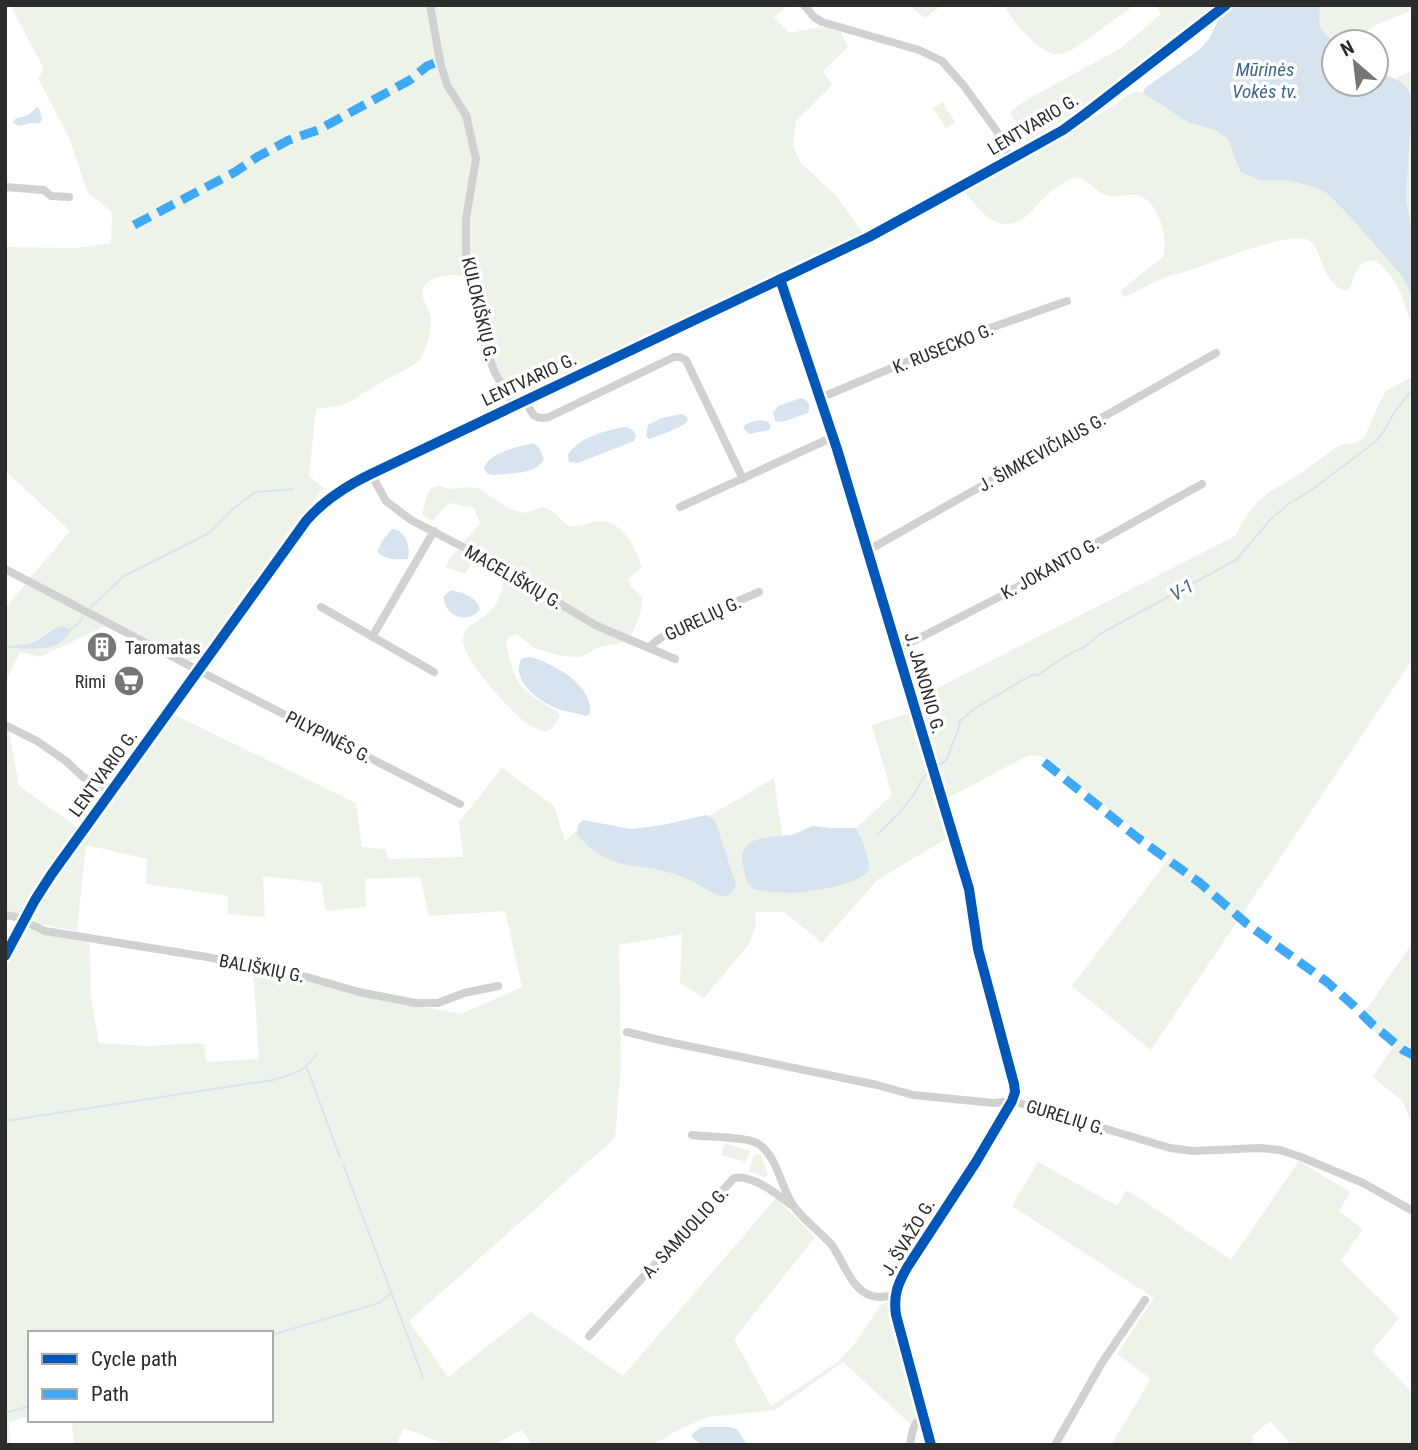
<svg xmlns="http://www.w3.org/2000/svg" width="1418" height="1450" font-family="'Roboto Condensed',sans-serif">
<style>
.green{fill:#eef3ea}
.water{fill:#d7e4ef}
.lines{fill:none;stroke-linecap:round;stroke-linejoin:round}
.stream{stroke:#d7e4ef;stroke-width:2}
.street{stroke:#d1d1d1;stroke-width:8}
.secondary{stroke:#cacaca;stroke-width:10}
.quiet{stroke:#3fa9f5;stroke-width:9;stroke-dasharray:18 9;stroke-linecap:butt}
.cycleway-casing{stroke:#fff;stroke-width:15}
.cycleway{stroke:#0057b8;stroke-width:10}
.labels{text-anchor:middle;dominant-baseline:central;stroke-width:7;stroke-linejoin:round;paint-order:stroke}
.street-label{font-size:18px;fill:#2c2c2c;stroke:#fff}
.poi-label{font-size:18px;fill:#2c2c2c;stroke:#fff;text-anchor:start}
.water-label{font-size:19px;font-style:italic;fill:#3e6889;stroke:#fff}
</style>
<rect width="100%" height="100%" fill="#fff"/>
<path class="green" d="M10 5H436L440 10 441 5H788L774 17 789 33 820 27 840 30 848 47 823 71 832 85 796 121 793 146 800 162 836 196 863 233 535 391C465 402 513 275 455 275 445 275 426 278 423 289 419 299 432 309 431 323 430 333 426 351 420 359 415 365 409 367 403 371 390 377 378 384 365 392 360 395 354 401 347 403 338 407 326 407 316 409L309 476 324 488 298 521 199 658 191 661 108 619 105 626 40 657 20 652 5 683V648H42L53 645 50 630C34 646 25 642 5 646V608L70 531 5 470V247L76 248 111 243 112 212 87 192 70 140 38 78 44 69Z
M909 5H942L925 18Z
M998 5H1135L1072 50C1066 52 1061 54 1055 54 1037 51 1013 21 1004 6L1000 9Z
M1156 5H1210L1214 11 1182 32 1076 112 1027 142 1010 112 1023 102 1121 48 1161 14Z
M1321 5H1413V10L1373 26 1355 42H1334C1320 30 1317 24 1321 5Z
M1413 70V97L1408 89 1395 79Z
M1133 92 1143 93 1189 123 1215 130 1228 139 1237 164 1260 180H1287L1314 187 1328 194 1351 218 1401 275 1413 298V324C1405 314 1405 302 1400 292 1394 278 1386 270 1375 260 1356 262 1356 272 1350 288L1345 291C1320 282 1324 249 1308 240 1291 230 1206 265 1184 272 1178 274 1170 275 1164 278 1150 283 1138 291 1125 297L1121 293 1122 289 1163 257C1169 238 1158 197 1135 195 1124 194 1114 199 1103 194 1093 189 1084 174 1071 179 1063 182 1047 194 1041 201 1030 212 1024 223 1007 224 988 224 977 206 965 193 1023 162 1079 129 1133 92Z
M943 102 955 122 946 128 933 108Z
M1413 126V234L1406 200 1410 134Z
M1413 376V659L1151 1050 1072 986 1170 857 1041 756 1029 755 946 799 916 699 1235 536 1247 515 1259 500 1271 491 1303 472 1339 445 1358 442 1365 437 1379 403 1386 391Z
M439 486 450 489 466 487 478 488 506 507 523 513 544 507C548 509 551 510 554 512 560 517 563 525 571 526 579 527 590 522 599 521 622 520 636 548 642 567L628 579 630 586 643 597 640 615 629 641 600 647 580 657 561 656 534 648 517 634 509 637 506 643C509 655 511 670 518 681 526 695 545 704 558 712L560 717 552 728 546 732C539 729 531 727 526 723 510 711 459 656 463 637 466 626 474 624 482 618 501 605 504 587 503 566L482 547 465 574 445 567 451 557 480 523 474 508 449 503 432 521 422 515 427 495 431 488Z
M911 712 938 804 946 839 877 880 822 943 784 912H755L756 925 749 944 704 998 680 983 682 934 619 945 621 1068 615 1138 409 1321 448 1377 531 1312 623 1376 776 1198 815 1237 734 1339 771 1406 838 1362 857 1341 881 1305 890 1300 919 1432 843 1362 775 1410 708 1417 678 1430 653 1445H532L522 1430 493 1445H448L404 1428 396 1445H75L71 1420H271V1333H30V1416L9 1422 11 1445H5V969L26 930 31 928 47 935 90 943 91 997 99 1043 147 1046 204 1043 206 1062 259 1059 253 971 311 981 360 995 461 1014 522 987 505 911 429 916 420 877 365 879 366 907 325 911 322 883 263 876 265 917 228 914V896L146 884 147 859 86 845 77 931 39 924 35 921 32 914 61 868 175 715 356 803 362 847 386 849 388 859 463 857 459 822 502 768 554 806 565 841 577 830C581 848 613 862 629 865 638 867 648 867 656 869 678 873 698 883 716 895L736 884 716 823 709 816 774 778 782 835 751 842 742 851 755 890 792 893 830 888 860 834 856 828 892 795 872 725Z
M5 730H9L19 786 80 829 48 870 23 916 5 914Z
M1413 942V1128L1403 1102 1373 1077 1393 1047 1360 1019Z
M725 1143 750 1151 746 1162 721 1155Z
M754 1155H761L768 1174 766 1178 749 1171Z
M1299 1161 1350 1192 1339 1211 1363 1229 1341 1261 1399 1318 1372 1351 1413 1393V1445H1292L1270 1421 1252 1436V1445H1111L1151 1379 1117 1354 1154 1298 1012 1206 1038 1162 1117 1206 1127 1190 1231 1260Z"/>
<path class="water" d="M1232 5H1321C1317 24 1320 30 1334 42V84H1376V72C1399 80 1413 83 1413 110 1413 119 1413 126 1410 134L1406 200 1413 234V298L1401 275 1351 218 1328 194 1314 187 1287 180H1260L1241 172 1237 164 1228 139 1215 130 1189 123 1143 93 1145 88 1199 50 1209 39 1218 21 1216 17Z
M36 107 39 108 42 118 40 123H31L19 126 13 123 15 119C26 115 28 118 36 107Z
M801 398C808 399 811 406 808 413L782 422 775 421 773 412 778 406Z
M682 414 686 416 688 419 685 424C674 430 661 435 649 439L646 436 648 425 661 418Z
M761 420C766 421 770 421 771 427L769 430 749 434 745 430 743 426 751 422Z
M622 427C629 427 632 428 636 435L634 441 578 463 569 462 568 455C579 437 603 432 622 427Z
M532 443 538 446 544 459C536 475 510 473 493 475L488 474 484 469 485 465C495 451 516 448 532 443Z
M392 529C406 530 411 547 408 559 396 559 387 561 377 552L382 541Z
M451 590C463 593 476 596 480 609 467 626 444 616 444 596Z
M63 626 69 629 70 632C58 654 26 648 5 648L6 646C16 644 27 645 36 641 47 635 50 629 63 626Z
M530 657C553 663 594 685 590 714L586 716C577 713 567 712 558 709 539 701 511 682 521 659Z
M706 815 714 819 716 823 736 884C734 891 730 897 721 896 713 895 696 882 687 879 677 875 666 871 655 869 646 867 637 867 628 865 609 862 587 850 577 833L578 825 583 820 631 829 663 825Z
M813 826 831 828H856C860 834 871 862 869 869 863 885 808 892 793 893 780 893 767 891 755 890 746 884 745 875 743 866 735 837 768 837 788 835 797 835 805 828 813 826Z
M701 1427H730L737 1429 746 1443 755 1445H703L694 1439 691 1435Z"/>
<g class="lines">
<path class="stream" d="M91 607 124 576 209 533 233 509 255 492 293 489
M70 630 77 625 83 617
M938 765C950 759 948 757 952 745 955 736 959 732 960 721L974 709 1026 678 1032 675H1038L1064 657 1086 646 1100 634 1236 560 1270 520 1287 505 1310 491 1375 442 1384 431 1394 413 1409 393 1413 391
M878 834C889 824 906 806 914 794 919 786 920 780 927 774
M307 1068 340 1157
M5 1121 273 1080C296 1073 302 1073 317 1054
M343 1164 423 1377
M271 1335 379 1303 391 1293
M5 1413 30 1406"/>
<path class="street" d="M430 5 440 61 447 85 466 115 476 159 466 219V253L487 352 495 373 514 406
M804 5 814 17 822 22 919 50 942 61 964 86 996 130 1011 159
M5 187 44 190 51 196 69 197
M780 279 837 449 969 889 978 949 1014 1084 1015 1092 1012 1101 976 1162 908 1266C898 1283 893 1295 896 1315L931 1445
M820 398 973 334 1067 301
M525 400C532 413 533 421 549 417L674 357H680L686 360 743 479
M371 474 386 501 411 520 488 560 595 625 675 659
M680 507 833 437
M867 551 1216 353
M5 569 215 679 460 804
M321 607 434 672
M372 637 434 531
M650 647C664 629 735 603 759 592
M897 648 904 646 1001 596 1202 484
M5 725 37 741 66 761 83 777 111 792
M5 915 16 917 45 931 207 957 307 977 359 992 415 1003H438L464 993 498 986
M627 1032 664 1041 877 1085 913 1095 994 1103 1012 1101 1170 1148 1193 1151 1259 1148 1280 1150 1301 1157 1363 1183 1413 1211
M692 1135C706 1137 747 1137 757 1143 779 1157 780 1188 795 1208 805 1221 819 1231 830 1243 844 1259 851 1296 879 1297 884 1297 890 1296 895 1295
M589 1336 734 1178C753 1174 780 1196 794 1207
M910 1445C912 1435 912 1422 923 1418
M1055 1445 1103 1361 1145 1300"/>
<path class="secondary" d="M5 956 35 900 51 875 306 521C324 500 346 486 371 474L869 237 1011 159 1063 130 1085 114 1226 5"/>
<path class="quiet" d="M134 225 235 172 257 157 289 140 318 130 410 80 427 66 440 61
M1044 762 1138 838 1200 883 1247 924 1327 982 1354 1006 1372 1024 1403 1050 1413 1055"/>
<g class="cycleway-casing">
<path id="cycleway" d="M780 279 837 449 969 889 978 949 1014 1084 1015 1092 1012 1101 976 1162 908 1266C898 1283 893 1295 896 1315L931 1445
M5 956 35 900 51 875 306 521C324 500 346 486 371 474L869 237 1011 159 1063 130 1085 114 1226 5"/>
</g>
<use href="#cycleway" class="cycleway"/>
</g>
<defs>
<g id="building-disc" transform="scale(1.575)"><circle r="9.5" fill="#767676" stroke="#fff"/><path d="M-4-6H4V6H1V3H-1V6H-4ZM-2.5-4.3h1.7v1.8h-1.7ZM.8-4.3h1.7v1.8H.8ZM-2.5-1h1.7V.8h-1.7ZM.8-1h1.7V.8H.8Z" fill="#fff"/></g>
<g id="supermarket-disc" transform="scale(1.575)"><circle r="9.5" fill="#767676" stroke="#fff"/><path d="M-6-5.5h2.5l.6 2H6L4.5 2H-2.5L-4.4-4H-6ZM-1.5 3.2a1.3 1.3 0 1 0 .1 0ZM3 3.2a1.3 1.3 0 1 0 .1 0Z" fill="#fff"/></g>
</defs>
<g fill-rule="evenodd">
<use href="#building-disc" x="102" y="647"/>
<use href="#supermarket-disc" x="129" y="681"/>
</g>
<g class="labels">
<g class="street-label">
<text transform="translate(1033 124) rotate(-31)">LENTVARIO G.</text>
<text transform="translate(480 309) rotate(77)">KULOKIŠKIŲ G.</text>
<text transform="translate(943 348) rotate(-22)">K. RUSECKO G.</text>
<text transform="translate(529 379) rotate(-25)">LENTVARIO G.</text>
<text transform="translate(1042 452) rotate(-29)">J. ŠIMKEVIČIAUS G.</text>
<text transform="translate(1050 568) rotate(-29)">K. JOKANTO G.</text>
<text transform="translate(514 577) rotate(30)">MACELIŠKIŲ G.</text>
<text transform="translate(703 618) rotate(-25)">GURELIŲ G.</text>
<text transform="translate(925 683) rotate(74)">J. JANONIO G.</text>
<text transform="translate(329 737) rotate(27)">PILYPINĖS G.</text>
<text transform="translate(103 773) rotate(-54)">LENTVARIO G.</text>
<text transform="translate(262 968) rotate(11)">BALIŠKIŲ G.</text>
<text transform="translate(1066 1117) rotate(17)">GURELIŲ G.</text>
<text transform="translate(685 1232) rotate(-47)">A. SAMUOLIO G.</text>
<text transform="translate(908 1237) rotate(-59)">J. ŠVAŽO G.</text>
</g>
<g class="poi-label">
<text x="125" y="647">Taromatas</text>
<text x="106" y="681" text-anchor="end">Rimi</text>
</g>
<g class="water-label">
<text x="1265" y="69">Mūrinės<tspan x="1265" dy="22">Vokės tv.</tspan></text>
<text transform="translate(1182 590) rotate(-30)">V-1</text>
</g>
</g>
<rect width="1418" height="1450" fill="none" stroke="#2c2c2c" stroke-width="14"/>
<rect x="28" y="1331" width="245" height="91" fill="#ffffff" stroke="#ababab" stroke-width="2"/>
<rect x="42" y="1354" width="35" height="10" fill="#0057b8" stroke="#ababab" stroke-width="2"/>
<text x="91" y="1366" font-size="21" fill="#2c2c2c">Cycle path</text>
<rect x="42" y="1389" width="35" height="10" fill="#3fa9f5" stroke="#ababab" stroke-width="2"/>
<text x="91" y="1401" font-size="21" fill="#2c2c2c">Path</text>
<g transform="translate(1355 63) rotate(332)"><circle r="33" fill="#ffffff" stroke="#ababab" stroke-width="2"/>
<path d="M0-5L12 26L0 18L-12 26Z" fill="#767676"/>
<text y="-10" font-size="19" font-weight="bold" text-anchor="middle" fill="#2c2c2c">N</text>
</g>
</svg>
